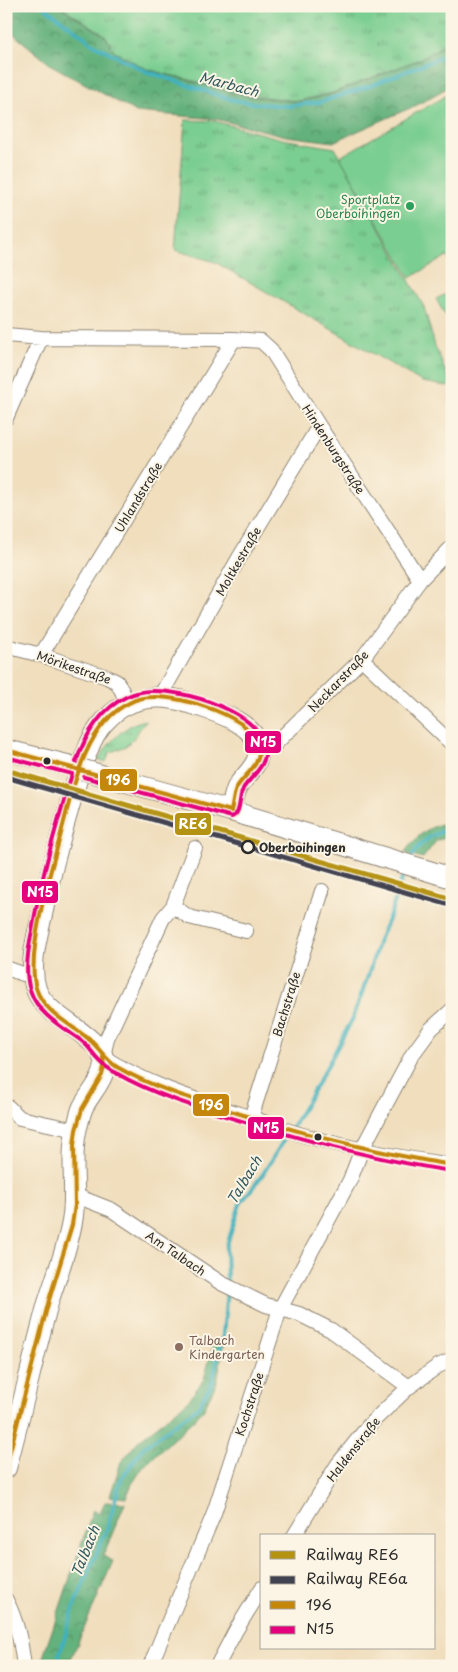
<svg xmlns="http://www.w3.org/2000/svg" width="458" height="1672" font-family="'Playpen Sans',sans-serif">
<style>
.grass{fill:url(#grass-tufts);stroke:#527c5e}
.forest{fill:url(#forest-crowns);stroke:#476e53}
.garden{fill:#7ace91;stroke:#527c5e}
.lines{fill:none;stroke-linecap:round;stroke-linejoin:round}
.stream{stroke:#41b1bd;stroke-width:4}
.street-casing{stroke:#8e8474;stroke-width:16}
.secondary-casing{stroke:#8e8474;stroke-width:22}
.street{stroke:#fff;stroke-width:14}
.secondary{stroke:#fff;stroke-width:20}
.secondary-bridge-casing{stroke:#8e8474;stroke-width:22;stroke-linecap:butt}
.secondary-bridge{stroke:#fff;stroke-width:20}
.bus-1-casing{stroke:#fcf5e5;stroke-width:8}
.bus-2-casing{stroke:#fcf5e5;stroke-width:8}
.bus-1{stroke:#c4870b;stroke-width:4}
.bus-2{stroke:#e5007d;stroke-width:4}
.rail-1-casing{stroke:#fcf5e5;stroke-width:9}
.rail-2-casing{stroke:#fcf5e5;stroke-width:9}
.rail-1{stroke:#b59312;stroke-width:5}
.rail-2{stroke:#424351;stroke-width:5}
.leisure-dot{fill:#2e9e5b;stroke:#fcf5e5;stroke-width:2}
.bus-dot{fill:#2b2b2b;stroke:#fcf5e5;stroke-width:2}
.stop-dot{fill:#fcf5e5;stroke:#2b2b2b;stroke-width:2.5}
.education-dot{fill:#8d6e63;stroke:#fcf5e5;stroke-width:2}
.labels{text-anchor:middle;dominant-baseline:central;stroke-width:4;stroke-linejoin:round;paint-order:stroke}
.leisure-label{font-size:12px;fill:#27864d;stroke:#fcf5e5;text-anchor:end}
.street-label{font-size:12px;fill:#2b2b2b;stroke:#fcf5e5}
.stop-label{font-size:12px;font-weight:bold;fill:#2b2b2b;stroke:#fcf5e5;text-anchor:start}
.education-label{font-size:12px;fill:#785e54;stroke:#fcf5e5;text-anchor:start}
.water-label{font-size:14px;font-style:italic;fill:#335a5e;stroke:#fcf5e5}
.line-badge{stroke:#fcf5e5;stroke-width:2}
.badge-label{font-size:14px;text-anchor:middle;font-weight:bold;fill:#fff}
</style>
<defs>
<pattern id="grass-tufts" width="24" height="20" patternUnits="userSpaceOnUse" patternTransform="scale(1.25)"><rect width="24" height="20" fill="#7ace91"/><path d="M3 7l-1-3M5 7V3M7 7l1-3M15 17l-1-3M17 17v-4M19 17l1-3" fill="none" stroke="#64a777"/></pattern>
<pattern id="forest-crowns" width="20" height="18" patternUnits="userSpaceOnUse" patternTransform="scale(1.25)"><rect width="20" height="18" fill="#63b17b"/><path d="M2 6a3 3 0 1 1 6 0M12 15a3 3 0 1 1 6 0" fill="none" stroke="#529065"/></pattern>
</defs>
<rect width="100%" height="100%" fill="#fcf5e5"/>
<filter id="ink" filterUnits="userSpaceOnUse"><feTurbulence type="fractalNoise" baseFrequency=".02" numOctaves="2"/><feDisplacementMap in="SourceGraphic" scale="10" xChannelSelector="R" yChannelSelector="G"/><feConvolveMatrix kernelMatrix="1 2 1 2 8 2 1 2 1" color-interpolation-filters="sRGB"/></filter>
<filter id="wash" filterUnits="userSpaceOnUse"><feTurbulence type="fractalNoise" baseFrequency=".0096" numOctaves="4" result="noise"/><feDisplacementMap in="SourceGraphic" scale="20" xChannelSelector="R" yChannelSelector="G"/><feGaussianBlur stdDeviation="1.12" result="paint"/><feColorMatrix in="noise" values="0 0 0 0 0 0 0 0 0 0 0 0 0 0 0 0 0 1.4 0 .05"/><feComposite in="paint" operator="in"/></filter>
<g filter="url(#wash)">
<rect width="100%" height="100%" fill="#f0debd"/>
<path class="grass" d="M60 6H452V40L420 59 332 93 298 101 248 95 147 69 115 52 105 35Z
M185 120 214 121 282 139 335 148 424 307 435 346 452 387 422 382 215 262 175 250Z
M146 720 133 739 126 746 109 753 106 762 98 760C108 743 126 723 146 720Z"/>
<path class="forest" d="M6 6H59L105 36 115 52 146 69 247 96 298 102 332 94 420 59 452 41V85L417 105 333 142 286 136 216 119 136 112 51 65 6 28Z
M452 822V837L437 840 423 858 404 853C418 835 428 825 452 822Z
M215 1339 224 1341 217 1382 202 1412 144 1466 132 1484 126 1498 110 1496 121 1462 138 1441 188 1401 204 1379Z
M105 1502 125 1503 103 1556 113 1561 68 1666H40L93 1510 99 1514Z"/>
<path class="garden" d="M452 92V265L447 256 410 278 340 157Z
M452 291V327L436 299Z"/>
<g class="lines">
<path class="stream" d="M43 6 95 45 145 71 233 100 260 104 289 106 321 102 367 87 452 53
M410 859C420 842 432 833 452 829
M292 1128 329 1063 353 1018 368 976 379 940 390 915 405 870
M227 1282 226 1248 240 1204 263 1174 288 1133
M56 1666 75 1604 107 1529 121 1479 143 1448 198 1407 212 1383 223 1335 227 1289"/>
</g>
</g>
<g filter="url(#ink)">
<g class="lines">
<g class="street-casing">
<path id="street" d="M6 335 41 338 234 339 261 341 271 350 319 426 420 580
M6 418 41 338
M6 646 41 655 107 677 117 682 122 691 127 704
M41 655 234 339
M362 659 452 744
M159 698 239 558 319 426
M259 750 272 747 362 659 420 580 452 547
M195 848 173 906 163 918 107 1038 103 1057C149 1086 200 1101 251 1118 262 1121 273 1126 283 1129 338 1147 395 1157 452 1165
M173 906 189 917 246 931
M6 968 23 974 34 973
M8 1107 20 1118 76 1130
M251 1118 322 891
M74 1195 112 1210 221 1283 266 1305 299 1314 331 1330 409 1387
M294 1536 338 1464 370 1424 409 1387 438 1366 452 1360
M6 1600C17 1621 21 1642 24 1666
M150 1666 213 1516 280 1309 350 1180 362 1149 412 1055 431 1029 452 1010
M217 1666 236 1630 262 1588"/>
</g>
<g class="secondary-casing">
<path id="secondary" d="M6 750 67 765
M108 777 231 811 452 878
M6 1468C21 1413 33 1358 48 1303 56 1277 67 1250 72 1222 78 1191 69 1159 77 1127 79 1121 80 1113 83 1107 89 1095 101 1083 104 1070 111 1037 46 1021 36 989 28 964 38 934 43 910 50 875 59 841 69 807 74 789 79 770 87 752 91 740 97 729 106 720 128 696 159 693 189 703 212 710 270 726 257 760 253 770 244 777 238 786 234 793 233 803 231 811"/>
</g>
<use href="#street" class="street"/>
<use href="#secondary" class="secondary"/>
<g class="secondary-bridge-casing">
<path id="secondary-bridge" d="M67 765 108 777"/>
</g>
<use href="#secondary-bridge" class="secondary-bridge"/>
<g class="bus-1-casing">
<path id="bus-1" d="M6 750 231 811
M231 811C233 803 233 794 237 787 244 775 261 765 259 749 255 716 181 696 153 697 145 697 136 699 129 703 83 725 71 797 59 841 49 876 26 955 36 988 43 1011 68 1023 85 1036 98 1045 104 1059 117 1067 153 1088 195 1100 234 1112 306 1135 377 1153 452 1165
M6 1467 49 1300 72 1225 75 1205 74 1145 76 1130 82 1109 102 1075 104 1067 103 1057"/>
</g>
<g class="bus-2-casing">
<path id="bus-2" d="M6 757 72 774C56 825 41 877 32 931 28 949 24 972 30 990 38 1015 64 1028 83 1042 89 1047 93 1054 98 1059 103 1065 109 1069 116 1073 152 1094 195 1107 235 1119 306 1141 377 1160 451 1171
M76 762C85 736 101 709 126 697 134 693 144 691 152 691 184 690 259 711 265 748 268 764 253 775 244 787 238 796 242 813 232 817L84 777"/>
</g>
<use href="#bus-1" class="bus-1"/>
<use href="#bus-2" class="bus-2"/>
<g class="rail-1-casing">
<path id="rail-1" d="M6 770 452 899"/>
</g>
<g class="rail-2-casing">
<path id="rail-2" d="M6 777 450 905"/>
</g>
<use href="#rail-1" class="rail-1"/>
<use href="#rail-2" class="rail-2"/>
</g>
</g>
<circle class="leisure-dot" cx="410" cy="206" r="5"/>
<g class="bus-dot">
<circle cx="47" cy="761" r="4.5"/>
<circle cx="318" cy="1137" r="4.5"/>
</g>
<circle class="stop-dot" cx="248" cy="847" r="6"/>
<circle class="education-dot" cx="179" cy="1347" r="5"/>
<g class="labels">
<g class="leisure-label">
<text x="400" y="199">Sportplatz<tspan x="400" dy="14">Oberboihingen</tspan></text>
</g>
<g class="street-label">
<text transform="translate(334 449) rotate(57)">Hindenburgstraße</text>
<text transform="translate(138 497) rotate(-59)">Uhlandstraße</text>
<text transform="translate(238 561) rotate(-60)">Moltkestraße</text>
<text transform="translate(74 667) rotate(19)">Mörikestraße</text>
<text transform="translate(338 681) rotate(-46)">Neckarstraße</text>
<text transform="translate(286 1004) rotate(-73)">Bachstraße</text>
<text transform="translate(176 1253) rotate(34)">Am Talbach</text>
<text transform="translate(249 1404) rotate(-72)">Kochstraße</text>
<text transform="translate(353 1449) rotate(-52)">Haldenstraße</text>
</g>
<g class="stop-label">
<text x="259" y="847">Oberboihingen</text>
</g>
<g class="education-label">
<text x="189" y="1340">Talbach<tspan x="189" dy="14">Kindergarten</tspan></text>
</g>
<g class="water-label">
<text transform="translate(229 84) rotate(15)">Marbach</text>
<text transform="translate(244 1180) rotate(-59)">Talbach</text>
<text transform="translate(85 1551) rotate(-68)">Talbach</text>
</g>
</g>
<g class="line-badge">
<rect x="244" y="730" width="38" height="24" rx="5" fill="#e5007d"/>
<rect x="99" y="768" width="39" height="24" rx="5" fill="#c4870b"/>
<rect x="174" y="812" width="38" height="24" rx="5" fill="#b59312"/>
<rect x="21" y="880" width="38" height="24" rx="5" fill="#e5007d"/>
<rect x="192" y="1093" width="38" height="24" rx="5" fill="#c4870b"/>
<rect x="247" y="1116" width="38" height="24" rx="5" fill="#e5007d"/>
</g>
<g class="badge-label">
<text x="263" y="747">N15</text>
<text x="118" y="785">196</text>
<text x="193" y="829">RE6</text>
<text x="40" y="897">N15</text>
<text x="211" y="1110">196</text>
<text x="266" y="1133">N15</text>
</g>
<rect width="458" height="1672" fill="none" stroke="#fcf5e5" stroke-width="25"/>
<rect x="260" y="1534" width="175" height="115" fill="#fcf5e5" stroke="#a8a49b"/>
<rect x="270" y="1551" width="25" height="8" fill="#b59312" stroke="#a8a49b"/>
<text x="306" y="1560" font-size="15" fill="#2b2b2b">Railway RE6</text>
<rect x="270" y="1576" width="25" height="8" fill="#424351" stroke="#a8a49b"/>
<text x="306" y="1584" font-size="15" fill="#2b2b2b">Railway RE6a</text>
<rect x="270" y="1601" width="25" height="8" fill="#c4870b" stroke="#a8a49b"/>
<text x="306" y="1610" font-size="15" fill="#2b2b2b">196</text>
<rect x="270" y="1626" width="25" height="8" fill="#e5007d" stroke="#a8a49b"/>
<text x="306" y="1634" font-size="15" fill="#2b2b2b">N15</text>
</svg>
